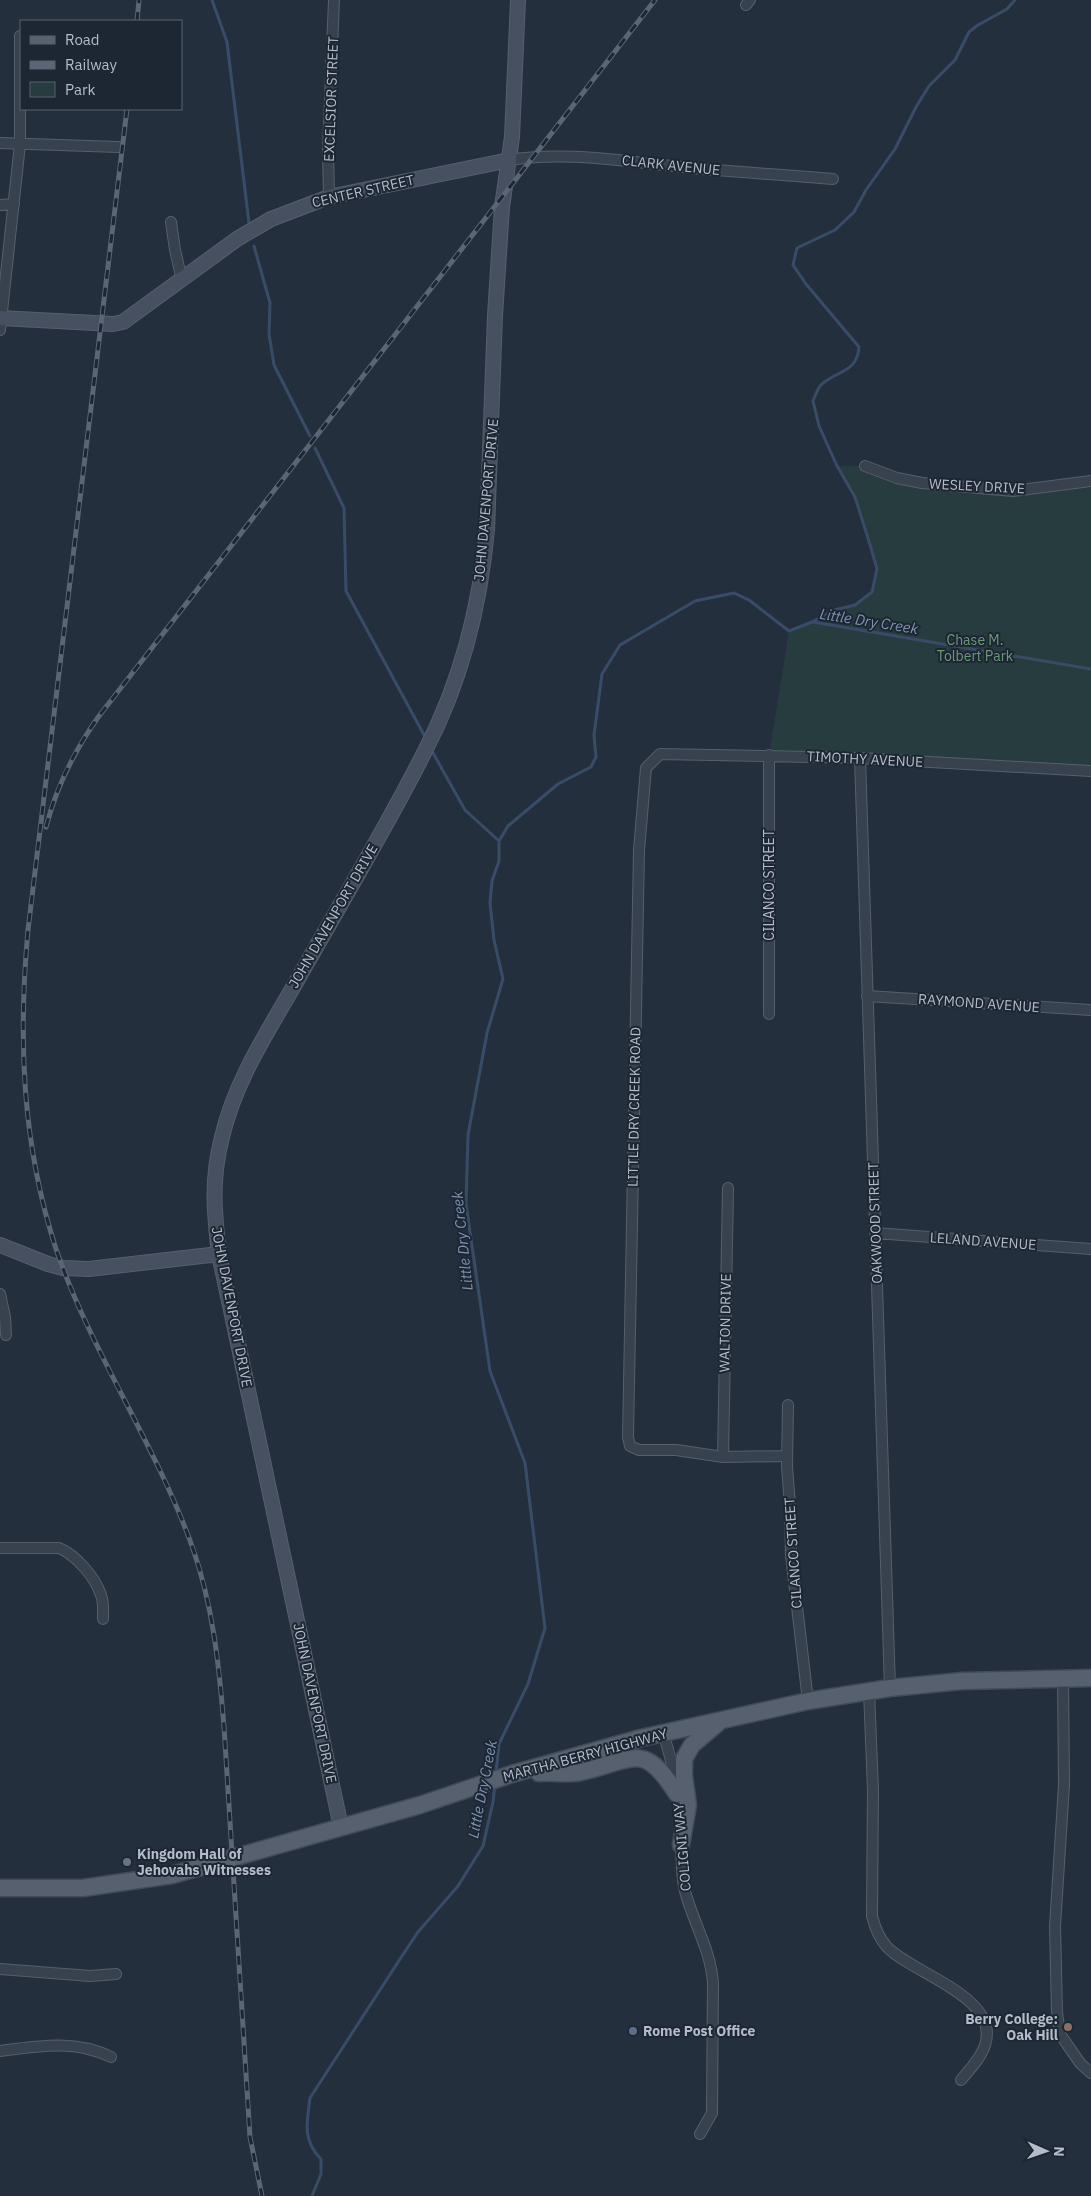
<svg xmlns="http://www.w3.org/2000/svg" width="1091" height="2196" font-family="'IBM Plex Sans',sans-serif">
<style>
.green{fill:#263c3f}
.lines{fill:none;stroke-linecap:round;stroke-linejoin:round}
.stream{stroke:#394c67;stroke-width:3}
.street-casing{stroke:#565f6c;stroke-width:12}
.secondary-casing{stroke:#565f6c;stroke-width:16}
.primary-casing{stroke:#414a57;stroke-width:19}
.street{stroke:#38414e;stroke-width:10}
.secondary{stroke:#465061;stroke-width:14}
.primary{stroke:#56606e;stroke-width:16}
.rail-casing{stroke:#5a6575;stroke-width:5}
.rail{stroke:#1d2633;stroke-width:3;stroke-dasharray:9;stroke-linecap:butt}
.worship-dot{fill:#6b7280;stroke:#1d2633;stroke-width:2}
.education-dot{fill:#8d6e63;stroke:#1d2633;stroke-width:2}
.service-dot{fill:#5c6f8a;stroke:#1d2633;stroke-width:2}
.labels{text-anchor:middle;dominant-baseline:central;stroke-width:4;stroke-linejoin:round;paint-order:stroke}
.street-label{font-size:14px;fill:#b4bcc9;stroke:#1d2633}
.park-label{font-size:14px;fill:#6b9a76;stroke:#1d2633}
.poi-label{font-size:14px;font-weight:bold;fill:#b4bcc9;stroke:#1d2633;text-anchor:start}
.water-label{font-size:15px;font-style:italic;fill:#7c92b1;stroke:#1d2633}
</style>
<rect width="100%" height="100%" fill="#242f3e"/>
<path class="green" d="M837 466H865L897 478 1013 491 1091 481V771L769 755 789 631 812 622 834 610 855 605 872 592 877 568 855 497Z"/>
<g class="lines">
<path class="stream" d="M212 0 227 42 249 223
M254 246 270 303 269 334 274 365 310 436
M315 448 344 508 346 591 424 735
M813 622 1091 669
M433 753 465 810 499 841
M496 1773 499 1744 528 1684 545 1628 525 1463 490 1371 466 1204 468 1135 487 1033 503 979 494 940 490 903 492 881 499 861V841L508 826 558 784 591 767 596 757 594 735 602 674 620 645 695 601 734 593 749 600 789 631 812 622 834 610 855 605 872 592 877 569 871 548 855 497 837 466 819 426 813 401C815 396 818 387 822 384 838 370 857 373 859 347L806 284 793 265 797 248 835 230 854 212 866 190 895 149 916 107 929 86 955 60 969 32 978 25 1007 9 1015 0
M312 2196 321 2174V2159C302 2140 307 2122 310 2098L402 1956 418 1932 458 1886 483 1846 493 1802 495 1784"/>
<g class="street-casing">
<path id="street" d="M746 5 750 0
M0 143 118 147
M509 160C561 151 621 161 673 166 726 172 780 174 833 179
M329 197 328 149 334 0
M0 205 14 204
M171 222 175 250 182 280
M0 330 20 144V36
M865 466 897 478 922 483 1013 491 1091 481
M769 755V1014
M860 758 890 1688
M867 996 1091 1010
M875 1233 1091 1249
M0 1294 5 1317 6 1335
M788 1405 787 1466 790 1506 791 1555 808 1701
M787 1456 723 1457 676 1450H639L630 1446 628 1437 639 850 646 768 660 754 860 758 1091 771
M723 1457 728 1188
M0 1548H59C76 1555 95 1577 101 1595 104 1603 103 1611 103 1619
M1063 1678 1064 1785 1055 1926 1057 2012 1060 2034 1080 2063 1091 2073
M869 1691 873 1790 872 1916C875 1928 879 1938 887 1947 913 1974 1001 1997 985 2045 981 2058 970 2069 961 2080
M663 1733C672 1761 679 1790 680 1819
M681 1841C682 1860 681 1880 687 1898 696 1927 711 1953 713 1983L712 2113 700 2134
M0 1969 90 1976 116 1974
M0 2051C37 2046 76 2039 111 2057"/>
</g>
<g class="secondary-casing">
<path id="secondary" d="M0 318 113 324 123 322 237 239 271 219 329 197 509 160
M0 1245 48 1264 63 1268 89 1269 219 1254
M341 1827 219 1254C214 1210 211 1180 222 1137 235 1081 267 1033 295 984 339 906 386 829 426 749 461 681 480 606 487 530L495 316 502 207 512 137 518 0"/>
</g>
<g class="primary-casing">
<path id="primary" d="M539 1773C553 1772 568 1775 581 1772 634 1760 643 1740 677 1794
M681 1845 688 1805 684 1776V1759L692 1745 718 1723
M0 1888H83L172 1875 420 1805 512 1774 641 1738 808 1701 890 1688 962 1681 1091 1678"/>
</g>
<use href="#street" class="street"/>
<use href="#secondary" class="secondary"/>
<use href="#primary" class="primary"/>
<g class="rail-casing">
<path id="rail" d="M137 21 139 0
M127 109 28 930C18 1039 22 1144 56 1249 91 1352 155 1443 192 1546 213 1605 219 1665 224 1727L250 2137 262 2196
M46 827C57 785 74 751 99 716L655 0"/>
</g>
<use href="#rail" class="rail"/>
</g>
<circle class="worship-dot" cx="127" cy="1862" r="5"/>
<circle class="education-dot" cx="1068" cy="2027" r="5"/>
<circle class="service-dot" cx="633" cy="2031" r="5"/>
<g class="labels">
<g class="street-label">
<text transform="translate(331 99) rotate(-88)">EXCELSIOR STREET</text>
<text transform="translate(671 165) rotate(6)">CLARK AVENUE</text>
<text transform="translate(363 191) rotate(-13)">CENTER STREET</text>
<text transform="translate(977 486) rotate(3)">WESLEY DRIVE</text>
<text transform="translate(486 500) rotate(-85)">JOHN DAVENPORT DRIVE</text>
<text transform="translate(865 759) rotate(3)">TIMOTHY AVENUE</text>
<text transform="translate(769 885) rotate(-90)">CILANCO STREET</text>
<text transform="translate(333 916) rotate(-60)">JOHN DAVENPORT DRIVE</text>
<text transform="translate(979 1003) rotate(4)">RAYMOND AVENUE</text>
<text transform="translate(634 1107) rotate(-89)">LITTLE DRY CREEK ROAD</text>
<text transform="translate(875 1223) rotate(-92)">OAKWOOD STREET</text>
<text transform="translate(983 1241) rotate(4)">LELAND AVENUE</text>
<text transform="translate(232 1307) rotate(79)">JOHN DAVENPORT DRIVE</text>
<text transform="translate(725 1323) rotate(-89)">WALTON DRIVE</text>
<text transform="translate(793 1553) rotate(-94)">CILANCO STREET</text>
<text transform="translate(315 1703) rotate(78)">JOHN DAVENPORT DRIVE</text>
<text transform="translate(585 1755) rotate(-15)">MARTHA BERRY HIGHWAY</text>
<text transform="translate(682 1847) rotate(-95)">COLIGNI WAY</text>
</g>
<g class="park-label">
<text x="975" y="640">Chase M.<tspan x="975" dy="16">Tolbert Park</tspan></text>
</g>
<g class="poi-label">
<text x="137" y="1854">Kingdom Hall of<tspan x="137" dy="16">Jehovahs Witnesses</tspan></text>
<text x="1058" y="2019" text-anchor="end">Berry College:<tspan x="1058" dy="16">Oak Hill</tspan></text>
<text x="643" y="2031">Rome Post Office</text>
</g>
<g class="water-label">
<text transform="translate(869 621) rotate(9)">Little Dry Creek</text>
<text transform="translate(462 1241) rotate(-96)">Little Dry Creek</text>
<text transform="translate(482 1789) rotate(-79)">Little Dry Creek</text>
</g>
</g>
<rect x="20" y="20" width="162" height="90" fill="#1d2633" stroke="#59626f"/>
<rect x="30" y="36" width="25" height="8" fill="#56606e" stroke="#59626f"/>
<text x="65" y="45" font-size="15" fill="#b4bcc9">Road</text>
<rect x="30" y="61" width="25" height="8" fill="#5a6575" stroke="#59626f"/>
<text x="65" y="70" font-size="15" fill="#b4bcc9">Railway</text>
<rect x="30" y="82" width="25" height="15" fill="#263c3f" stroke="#59626f"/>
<text x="65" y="95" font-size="15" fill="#b4bcc9">Park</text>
<g transform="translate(1046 2151) rotate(92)" stroke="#1d2633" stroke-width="4" paint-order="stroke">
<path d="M0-4L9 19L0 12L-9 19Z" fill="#b4bcc9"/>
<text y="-8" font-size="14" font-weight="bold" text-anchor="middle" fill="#b4bcc9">N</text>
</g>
</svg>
